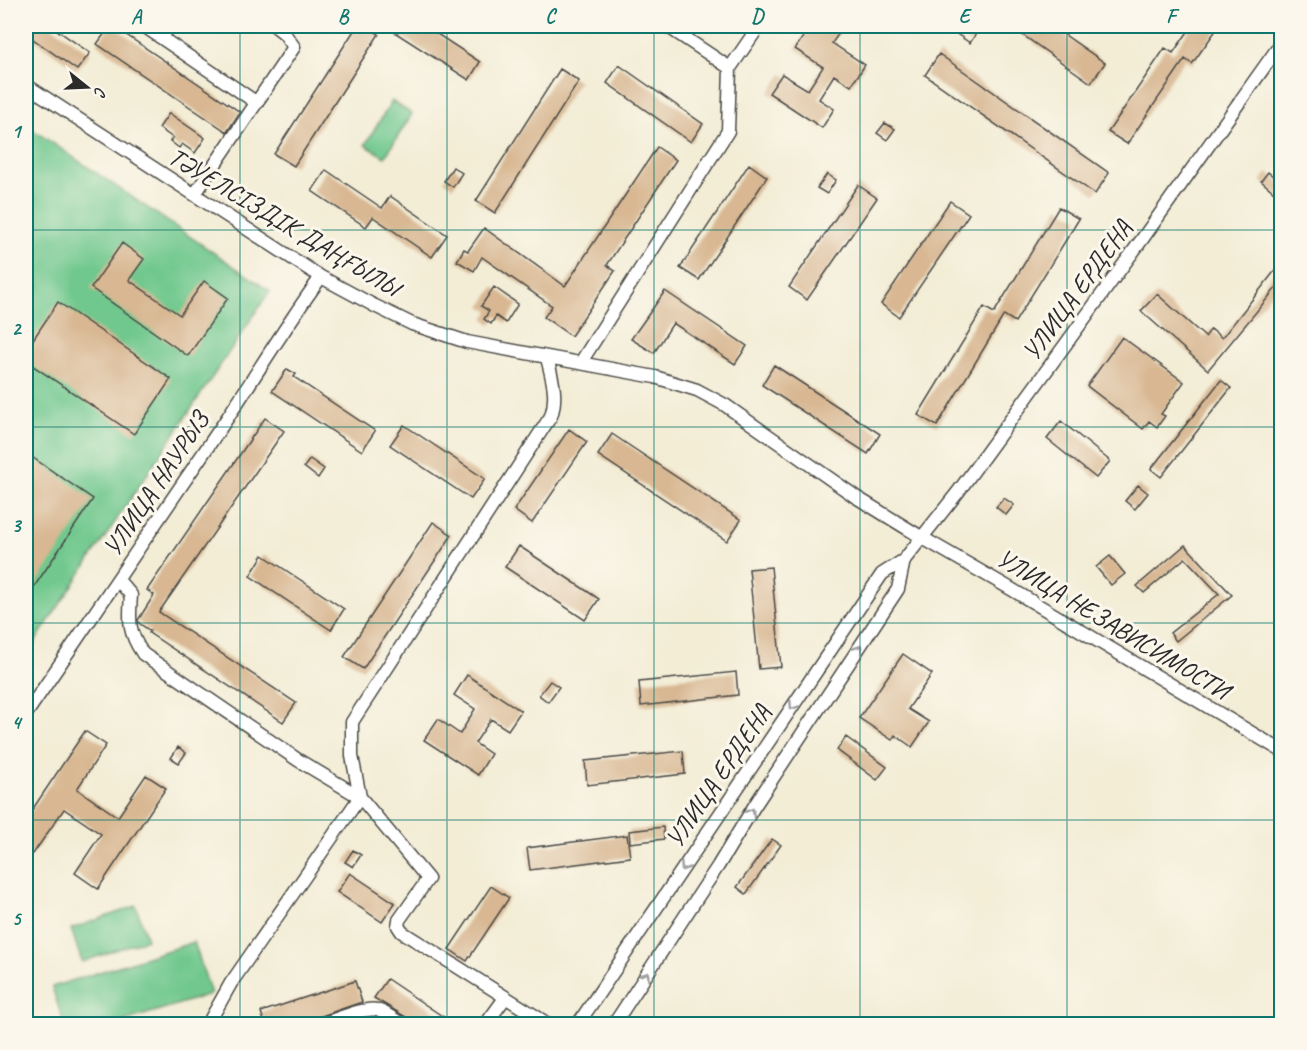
<svg xmlns="http://www.w3.org/2000/svg" width="1307" height="1050" font-family="Caveat,sans-serif">
<style>
.green{fill:#71c88e;stroke:#4e7a5c;stroke-width:1.5}
.building{fill:#d8b792}
.lines{fill:none;stroke-linecap:round;stroke-linejoin:round}
.minor-casing{stroke:#494845;stroke-width:15}
.minor{stroke:#fff;stroke-width:12}
.oneway{stroke:#a0a0a0}
.grid{fill:none;stroke:#0f766e;stroke-width:1.5;stroke-opacity:0.55}
.labels{text-anchor:middle;dominant-baseline:central;stroke-width:6;stroke-linejoin:round;paint-order:stroke}
.street-label{font-size:26px;fill:#2b2b2b;stroke:#fbf7ec}
.neatline{fill:none;stroke:#0f766e;stroke-width:2}
.grid-label{font-size:20px;text-anchor:middle;font-weight:bold;fill:#0f766e}
</style>
<rect width="100%" height="100%" fill="#fbf7ec"/>
<filter id="ink" filterUnits="userSpaceOnUse"><feTurbulence type="fractalNoise" baseFrequency=".0167" numOctaves="2"/><feDisplacementMap in="SourceGraphic" scale="12" xChannelSelector="R" yChannelSelector="G"/><feConvolveMatrix kernelMatrix="1 2 1 2 8 2 1 2 1" color-interpolation-filters="sRGB"/></filter>
<filter id="wash" filterUnits="userSpaceOnUse"><feTurbulence type="fractalNoise" baseFrequency=".008" numOctaves="4" result="noise"/><feDisplacementMap in="SourceGraphic" scale="24" xChannelSelector="R" yChannelSelector="G"/><feGaussianBlur stdDeviation="1.35" result="paint"/><feColorMatrix in="noise" values="0 0 0 0 0 0 0 0 0 0 0 0 0 0 0 0 0 1.4 0 .05"/><feComposite in="paint" operator="in"/></filter>
<g filter="url(#wash)">
<rect width="100%" height="100%" fill="#f3edd6"/>
<path class="green" d="M392 101 412 114 385 157 365 145Z
M26 125 270 291 26 655Z
M136 906 147 939 82 962 71 929Z
M194 942 211 994 115 1024H64L52 987Z"/>
<g id="blocks">
<path class="building" d="M26 26H51L90 53 77 70 26 34Z
M110 26H113L240 112 227 132 97 44Z
M357 26H366L379 34 294 166 274 154Z
M385 26H425L480 62 469 80Z
M824 26H844L832 43 865 65 851 86 834 75 819 99 834 109 822 128 769 93 782 74 808 90 823 67 795 49 809 28 819 34Z
M958 26H981L970 43 954 32Z
M1010 26H1052L1105 63 1091 83Z
M1192 26H1219L1192 64 1185 59 1127 144 1108 132 1165 48 1173 53Z
M939 54 1109 173 1095 194 925 75Z
M619 65 703 124 691 142 607 83Z
M560 69 579 81 495 213 476 201Z
M169 113 205 138 195 153 182 144 179 148 170 141 173 138 159 128Z
M885 123 895 129 887 140 877 133Z
M657 147 676 160 607 265 615 271 571 336 544 317 552 306 482 257 474 271 457 261 464 249 468 251 484 228 565 286Z
M749 164 767 177 699 280 680 268Z
M453 167 462 173 453 187 444 181Z
M326 170 382 208 390 196 447 235 432 257 373 217 366 227 312 191Z
M1268 172 1281 183V198L1261 181Z
M827 174 836 180 827 194 817 188Z
M858 185 877 198 807 300 789 287Z
M950 201 969 214 899 317 881 304Z
M1059 207 1079 219 1015 322 1004 315 937 426 918 415 984 307 994 313Z
M122 243 144 259 129 280 180 315 204 281 228 298 188 356 91 288Z
M1281 263V282L1208 370 1141 311 1157 294 1205 337 1211 329 1222 338Z
M494 287 518 304 506 323 496 316 491 324 484 319 489 311 481 306Z
M665 291 747 346 735 364 673 323 654 353 631 339Z
M58 302 171 379 134 434 26 361V350Z
M1122 337 1184 382 1161 414 1165 416 1157 427 1149 421 1143 429 1087 386Z
M774 365 880 434 868 454 762 385Z
M287 369 296 374 294 377 375 431 362 451 272 391Z
M1221 380 1231 388 1161 477 1151 469Z
M265 418 284 431 159 612 296 703 283 722 149 633 150 631 139 623 138 620 154 595 147 590Z
M1061 421 1110 461 1096 478 1047 439Z
M404 425 485 479 471 499 390 445Z
M569 429 587 442 532 523 514 510Z
M612 434 741 520 727 541 598 455Z
M26 453 93 499 26 599Z
M310 459 324 469 318 478 304 467Z
M1138 485 1148 493 1135 509 1125 501Z
M1004 498 1014 505 1006 515 996 507Z
M433 522 452 535 363 669 344 657Z
M1185 545 1232 595 1176 641 1170 633 1219 594 1185 558 1144 593 1137 586Z
M519 546 599 599 585 620 505 567Z
M263 555 344 609 331 630 250 576Z
M1110 556 1125 574 1111 585 1096 567Z
M771 567 781 667 759 669 749 569Z
M903 654 932 674 908 709 929 722 912 747 895 735 892 740 859 718Z
M736 672 738 695 641 706 639 682Z
M467 675 521 711 508 730 491 719 475 743 491 754 478 775 424 740 438 719 460 734 475 709 454 695Z
M550 681 559 687 548 702 539 695Z
M85 731 106 745 77 789 118 817 146 775 166 788 98 889 75 873 101 834 64 809 33 854 26 849V819Z
M846 737 887 767 877 780 837 750Z
M178 747 186 753 179 763 171 758Z
M683 751 685 774 587 785 585 761Z
M663 827 664 839 630 843 629 831Z
M627 835 630 857 530 870 527 848Z
M772 839 781 845 746 894 737 887Z
M353 850 361 855 353 867 345 862Z
M350 873 395 903 382 922 337 892Z
M491 886 509 898 467 961 449 949Z
M387 979 454 1024H412L410 1023 406 1017 374 998Z
M355 981 362 1002 298 1024H265L261 1012Z"/>
</g>
</g>
<g filter="url(#ink)">
<use href="#blocks" fill-opacity="0" stroke="#494845" stroke-width="1.5"/>
<g class="lines">
<g class="minor-casing">
<path id="minor" d="M144 26 257 103
M667 26 730 68
M162 37 170 26
M26 85 321 277 373 305 412 324 467 342 655 377 697 390 725 405 856 497 921 537 1006 586 1282 751
M195 194 294 47 284 33 275 26
M581 362 728 131 730 68 759 26
M118 580 131 595C129 621 128 632 143 654L298 760 360 797 428 879 399 920 398 926 402 932 548 1024
M26 714C94 615 161 516 228 417 259 370 288 322 321 277
M208 1024 231 983 360 797 352 756V722L551 416C558 396 552 378 547 358
M322 1024C336 1020 363 1007 377 1010 386 1012 394 1020 402 1024
M486 1024 505 998
M578 1024 882 574 904 560 958 492 1143 238 1282 42
M614 1024 718 866 755 805 898 589 904 560"/>
</g>
<use href="#minor" class="minor"/>
</g>
<defs><path id="oneway-chevron" d="M-2-3.5L2.5 0L-2 3.5" fill="none" stroke-width="1.6" stroke-linecap="round" stroke-linejoin="round" transform="scale(1.5)"/></defs>
<g class="oneway">
<use href="#oneway-chevron" transform="translate(859 649) rotate(-57)"/>
<use href="#oneway-chevron" transform="translate(793 706) rotate(124)"/>
<use href="#oneway-chevron" transform="translate(751 812) rotate(-58)"/>
<use href="#oneway-chevron" transform="translate(684 867) rotate(124)"/>
<use href="#oneway-chevron" transform="translate(646 976) rotate(-57)"/>
</g>
</g>
<path class="grid" d="M240 26V1024M447 26V1024M654 26V1024M860 26V1024M1067 26V1024M26 230H1282M26 427H1282M26 623H1282M26 820H1282"/>
<g class="labels">
<g class="street-label">
<text transform="translate(284 222) rotate(31)">ТӘУЕЛСІЗДІК ДАҢҒЫЛЫ</text>
<text transform="translate(1077 290) rotate(-54)">УЛИЦА ЕРДЕНА</text>
<text transform="translate(156 484) rotate(-56)">УЛИЦА НАУРЫЗ</text>
<text transform="translate(1113 624) rotate(31)">УЛИЦА НЕЗАВИСИМОСТИ</text>
<text transform="translate(718 776) rotate(-56)">УЛИЦА ЕРДЕНА</text>
</g>
</g>
<rect width="1307" height="1050" fill="none" stroke="#fbf7ec" stroke-width="66"/>
<g transform="translate(87 87) rotate(108)" stroke="#fbf7ec" stroke-width="4.5" paint-order="stroke">
<path d="M0-4.5L10 22L0 15L-10 22Z" fill="#2b2b2b"/>
<text y="-9" font-size="16" font-weight="bold" text-anchor="middle" fill="#2b2b2b">С</text>
</g>
<rect x="33" y="33" width="1241" height="984" class="neatline"/>
<g class="grid-label">
<text x="136" y="23">A</text>
<text x="343" y="23">B</text>
<text x="550" y="23">C</text>
<text x="757" y="23">D</text>
<text x="964" y="23">E</text>
<text x="1171" y="23">F</text>
<text x="16" y="138">1</text>
<text x="16" y="335">2</text>
<text x="16" y="532">3</text>
<text x="16" y="729">4</text>
<text x="16" y="925">5</text>
</g>
</svg>
